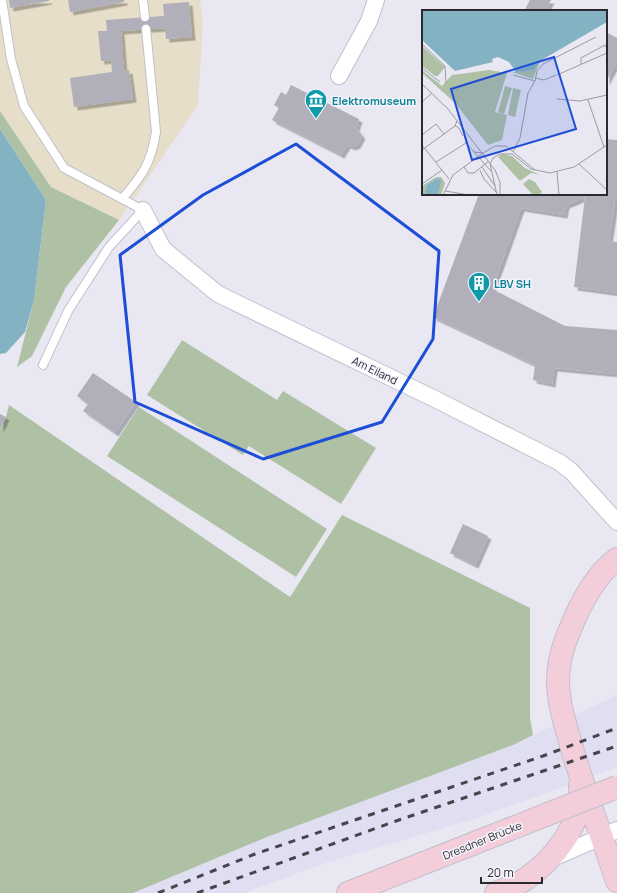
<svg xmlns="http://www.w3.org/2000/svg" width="617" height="893" font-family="Manrope,sans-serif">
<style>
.industrial{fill:#e6dec9}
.built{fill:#e0def1}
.green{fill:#afc1a5}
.water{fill:#83b3c2}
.building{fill:#b0afba;filter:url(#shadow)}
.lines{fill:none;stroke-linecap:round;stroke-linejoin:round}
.lane-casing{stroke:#c1c0cb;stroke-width:10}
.street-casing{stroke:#c1c0cb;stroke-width:18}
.secondary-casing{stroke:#c1c0cb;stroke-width:24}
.lane{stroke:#fff;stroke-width:8}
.street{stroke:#fff;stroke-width:16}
.secondary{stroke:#f3ceda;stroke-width:22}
.rail{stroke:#45454a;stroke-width:3;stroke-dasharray:7 7;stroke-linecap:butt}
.secondary-bridge-casing{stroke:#c1c0cb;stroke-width:24;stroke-linecap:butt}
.secondary-bridge{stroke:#f3ceda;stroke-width:22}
.marked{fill:none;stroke:#1d4ed8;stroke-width:3;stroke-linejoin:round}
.labels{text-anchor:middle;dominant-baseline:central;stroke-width:3;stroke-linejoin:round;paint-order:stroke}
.culture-label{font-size:11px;font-weight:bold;fill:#0d838f;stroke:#f5f4fe;text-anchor:start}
.street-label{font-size:11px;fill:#2a2a2e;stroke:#f5f4fe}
.inset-road{fill:none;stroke:#9c9ba4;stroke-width:1}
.view{fill:#1d4ed8;fill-opacity:0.15;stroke:#1d4ed8;stroke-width:2}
.inset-edge{fill:none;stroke:#2a2a2e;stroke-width:2}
</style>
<defs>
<filter id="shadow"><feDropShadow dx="3.5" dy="3.5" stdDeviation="0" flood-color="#0004"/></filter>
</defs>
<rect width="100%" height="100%" fill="#e8e7f2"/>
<path class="industrial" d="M0 0H200L203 20 198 105 119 220 51 187 0 111Z"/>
<path class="built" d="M617 695V767L474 819 322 864 244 893H133L267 837 513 745Z"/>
<path class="green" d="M0 111 51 187 119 220 66 287 32 356 17 367 34 300 46 200 0 129Z
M182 340 277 400 283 391 376 448 341 504 249 446 243 455 147 395Z
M9 405 290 597 342 515 530 608V718L533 735 513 745 267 837 133 893H0V429L6 417Z
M139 407 327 529 296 577 107 456Z"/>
<path class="water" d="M0 129 46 200 34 300 25 332 6 353 0 354Z"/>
<path class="building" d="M9 0H49V1L10 8Z
M68 0H124V2L70 12Z
M530 0H551L545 11H524Z
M189 2 192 37 166 39 165 28 121 31 124 71 129 70 133 99 74 107 70 78 112 72 111 60 101 61 98 31H107L106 20 164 16 163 4Z
M606 32 617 38V61L606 82Z
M291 85 359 119 356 128 362 136 357 145 352 147 347 145 341 155 272 120 279 108 274 105 281 92 286 95Z
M606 139 617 140V201H615L609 241 617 242V293L574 287 585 197 566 205 564 215 521 208 492 289 565 326 617 330V374L554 368 552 384 533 380 535 365 433 317 479 194H606Z
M93 373 136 402 115 433 83 411 88 404 77 396Z
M0 414 6 417 0 429Z
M463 524 488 536 475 565 450 553Z"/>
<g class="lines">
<g class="lane-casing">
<path id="lane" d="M2 0 11 59 24 106 64 168 143 210 109 247 68 311 43 365
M143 0 145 17
M122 199C143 175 151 163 156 132L146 29"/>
</g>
<g class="street-casing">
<path id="street" d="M339 76 369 21 376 0
M143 210 163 249 218 294 435 399 559 462 571 471 617 522
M553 858 617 830"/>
</g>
<g class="secondary-casing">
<path id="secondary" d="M617 559C600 571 588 591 579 609 568 633 558 655 558 681 558 701 564 719 569 738 582 786 601 833 617 881
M348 893 548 814
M496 893C505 889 516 885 524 880 554 860 584 823 580 785"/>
</g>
<use href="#lane" class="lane"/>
<use href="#street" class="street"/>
<use href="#secondary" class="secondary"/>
<path class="rail" d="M158 893 255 854 543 756 617 728
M197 893 396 821 617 746"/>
<g class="secondary-bridge-casing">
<path id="secondary-bridge" d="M548 814 617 787"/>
</g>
<use href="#secondary-bridge" class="secondary-bridge"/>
</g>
<path class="marked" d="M296 144 439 251 433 339 382 422 263 459 135 402 120 255 203 195Z"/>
<defs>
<g id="museum-pin" transform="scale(1.15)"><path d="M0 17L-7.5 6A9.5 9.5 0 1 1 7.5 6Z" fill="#0f9aa8" stroke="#f5f4fe"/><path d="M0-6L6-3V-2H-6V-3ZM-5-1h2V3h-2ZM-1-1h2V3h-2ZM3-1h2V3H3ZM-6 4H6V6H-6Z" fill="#fff"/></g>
<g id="building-pin" transform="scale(1.15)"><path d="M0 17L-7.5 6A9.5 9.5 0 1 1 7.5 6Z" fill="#0f9aa8" stroke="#f5f4fe"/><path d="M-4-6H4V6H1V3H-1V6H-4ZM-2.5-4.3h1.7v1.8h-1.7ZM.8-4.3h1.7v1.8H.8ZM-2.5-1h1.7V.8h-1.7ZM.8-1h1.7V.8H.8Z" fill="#fff"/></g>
</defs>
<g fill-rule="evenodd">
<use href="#museum-pin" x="316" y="100"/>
<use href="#building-pin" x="479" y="283"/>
</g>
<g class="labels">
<g class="culture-label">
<text x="332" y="100">Elektromuseum</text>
<text x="494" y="283">LBV SH</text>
</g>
<g class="street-label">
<text transform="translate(375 370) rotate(26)">Am Eiland</text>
<text transform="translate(482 840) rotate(-22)">Dresdner Brücke</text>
</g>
</g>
<g transform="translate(422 10)">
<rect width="185" height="185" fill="#e8e7f2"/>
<path d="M0 36 23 57 16 66H13L0 56ZM118 51 111 69 90 62 110 60ZM0 60 20 76 30 65 67 60 85 63 73 102 85 105 80 130 66 135 33 93 0 63ZM83 76 90 78 82 104 76 102ZM91 78 99 80 93 107 86 105ZM80 144 90 146 103 158 118 165 109 163 98 171 76 147ZM14 167H19L23 173 19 185H16V168L5 175 2 185H0V176ZM107 169 113 172 120 182 117 185H111L101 174Z" fill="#afc1a5"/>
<path d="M0 0H185V12L118 51 111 60 94 62 87 52 76 47 70 49 71 52 33 61 0 30ZM16 168 19 170 16 185H2L5 175Z" fill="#83b3c2"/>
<path class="inset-road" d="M0 34 23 56 24 73M159 54V48L183 35 185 39M0 58 18 72M91 65 113 71M135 65 185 43M113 68 122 70 134 65M113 71 115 61 121 54 174 27M0 74 26 99 73 160 78 172V185M135 89 158 91 185 85M166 90 182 137M0 92 10 83M35 111 33 116 36 117 41 126M42 122 44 133 52 142 61 143 73 136H84L113 160M0 125 14 114 22 124M0 135 27 169M0 140 33 116M52 142 69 161M91 142 98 128 106 83 113 71M14 152 44 133M157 154 185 180M42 157 46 163H52L67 151M60 157 73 176M58 160 62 169 74 182M135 162 137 185M0 174 20 160M23 181 47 185M21 185 31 165 61 143M75 185 68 154 71 148 78 144H90L109 159 128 163 152 157 185 135"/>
<path class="view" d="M132 47 154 119 50 150 29 79Z"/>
<rect width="185" height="185" class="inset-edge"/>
</g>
<path d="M481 877v6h61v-6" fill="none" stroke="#2a2a2e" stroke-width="2"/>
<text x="487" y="877" font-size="12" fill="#2a2a2e" stroke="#f5f4fe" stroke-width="3" paint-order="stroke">20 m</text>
</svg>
